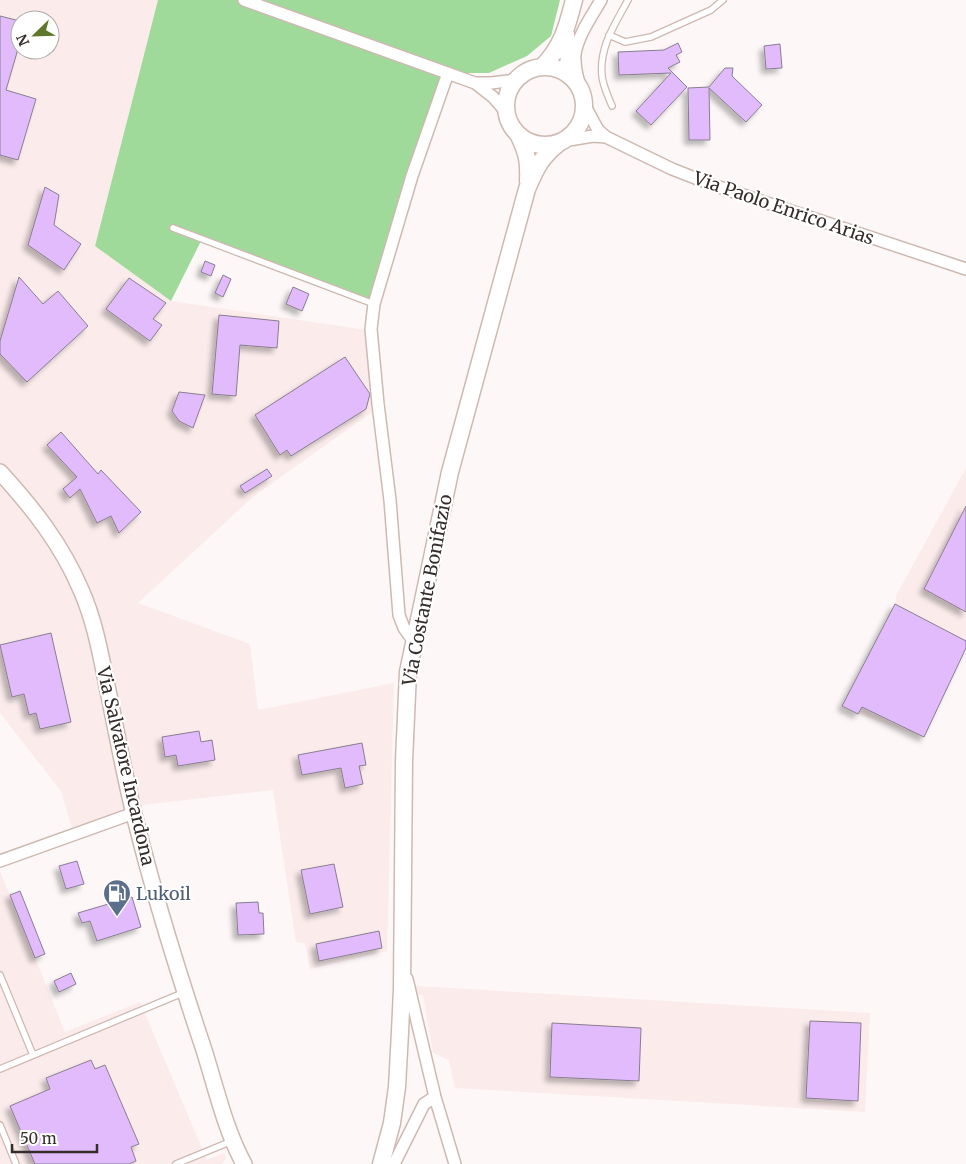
<svg xmlns="http://www.w3.org/2000/svg" width="966" height="1164" font-family="Merriweather,serif">
<style>
.commercial{fill:#fbebeb;fill-rule:evenodd}
.green{fill:#9fda9a}
.building{fill:#e2bbfc;stroke:#887e8f;filter:url(#shadow)}
.lines{fill:none;stroke-linecap:round;stroke-linejoin:round}
.service-casing{stroke:#ceb9b1;stroke-width:8}
.minor-casing{stroke:#ceb9b1;stroke-width:14}
.tertiary-casing{stroke:#ceb9b1;stroke-width:18}
.secondary-casing{stroke:#ceb9b1;stroke-width:19}
.service{stroke:#fff;stroke-width:5.5}
.minor{stroke:#fff;stroke-width:11}
.tertiary{stroke:#fff;stroke-width:15}
.secondary{stroke:#fff;stroke-width:16}
.labels{text-anchor:middle;dominant-baseline:central;stroke-width:4.5;stroke-linejoin:round;paint-order:stroke}
.street-label{font-size:18px;fill:#352d2a;stroke:#fff}
.service-label{font-size:18px;fill:#4e5e75;stroke:#fff;text-anchor:start}
</style>
<defs>
<filter id="shadow"><feDropShadow dx="-4.5" dy="4.5" stdDeviation="2.5" flood-color="#0004"/></filter>
</defs>
<rect width="100%" height="100%" fill="#fdf8f7"/>
<path class="commercial" d="M0 0H158L95 246 171 301 367 330 375 410 254 496 138 603 250 644 258 710 394 683 387 951 310 969 305 943 296 942 273 790 142 805 72 828 61 791 0 713ZM20 20H50V50H20Z
M966 468V648L924 737 858 714 842 706 895 604 896 596Z
M0 871 65 1032 140 1002 207 1160 224 1153 226 1158 222 1164H0Z
M416 986 870 1013 865 1112 455 1088 449 1060 433 1053 423 995 415 994Z"/>
<path class="green" d="M158 0H560L551 36 527 56 489 73H448L374 304 202 239 171 301 95 246Z"/>
<path class="building" d="M0 16 20 21V42L6 90 36 99 18 160 0 155Z
M678 43 682 52 676 55 680 62 668 68 687 87 651 125 636 111 671 73 619 75 618 52 664 50Z
M780 44 782 68 766 69 764 46Z
M725 68H733L732 76 762 105 746 122 709 88 710 140H689L688 88 709 87Z
M45 187 59 195 54 225 81 244 64 270 28 245Z
M205 261 215 265 211 276 201 272Z
M223 275 231 279 223 297 215 293Z
M19 277 43 304 58 291 88 326 27 382 0 354V341Z
M129 278 166 303 153 319 162 325 150 341 106 309Z
M293 287 309 294 302 311 286 304Z
M219 315 279 321 277 348 240 345 236 396 212 394Z
M345 357 370 394 366 409 291 456 287 450 280 455 255 415Z
M179 392 205 395 193 428 179 421 172 411Z
M61 432 98 474 101 470 141 512 119 533 111 516 97 523 80 489 70 498 63 489 77 477 47 445Z
M267 469 272 476 245 493 240 486Z
M966 506V612L924 589Z
M895 604 966 641V648L924 737 862 707 858 714 842 706Z
M51 633 71 722 40 729 36 713 29 715 24 694 12 697 0 645Z
M199 731 201 742 212 740 215 760 178 766 176 755 165 757 162 737Z
M362 743 366 765 359 766 363 784 345 788 341 768 302 775 298 755Z
M77 861 84 884 66 889 59 866Z
M334 864 343 907 310 914 301 870Z
M20 891 45 954 35 958 10 895Z
M132 897 141 927 97 941 90 921 82 923 78 913Z
M258 902 259 913H263L264 934 238 935 236 903Z
M379 931 382 948 319 961 316 944Z
M71 973 76 984 59 992 54 981Z
M810 1021 861 1023 858 1101 806 1098Z
M552 1023 641 1028 639 1081 550 1077Z
M91 1060 95 1069 105 1065 139 1144 131 1147 136 1161 129 1164H35L10 1106 50 1089 46 1078Z"/>
<g class="lines">
<g class="service-casing">
<path id="service" d="M609 35 625 42 651 37 711 10 723 0
M612 106C608 96 603 86 602 76 599 47 615 24 628 0
M173 228 374 304
M0 975 33 1055
M0 1069 185 992
M0 1125 16 1164
M176 1164 232 1141"/>
</g>
<g class="minor-casing">
<path id="minor" d="M244 0 475 83 493 97 506 112
M557 69 569 62 573 57
M475 83H491L516 80
M582 93C578 81 574 67 575 54 578 35 592 16 601 0
M584 104 598 130 606 137 672 169 713 185 966 269
M563 141 593 136 606 137
M414 642 404 628 399 615 390 500 378 404 371 329 374 304 412 176 448 73
M0 861 134 813
M407 979 435 1097 455 1164
M394 1164 424 1104 435 1097"/>
</g>
<g class="tertiary-casing">
<path id="tertiary" d="M0 472C33 508 62 545 81 590 94 619 100 651 106 681 116 728 124 775 136 822 155 899 179 975 204 1050 216 1088 225 1129 244 1164"/>
</g>
<g class="secondary-casing">
<path id="secondary" d="M566 34 569 62 576 82
M506 106a39 39 0 1 1 78 0a39 39 0 1 1-78 0Z
M542 67C562 47 567 27 574 0
M519 136C527 153 529 161 528 181
M381 1164 392 1123 397 1087 400 1032 402 989 404 761 408 672 450 472 527 189C536 168 541 157 559 143"/>
</g>
<use href="#service" class="service"/>
<use href="#minor" class="minor"/>
<use href="#tertiary" class="tertiary"/>
<use href="#secondary" class="secondary"/>
</g>
<defs>
<g id="fuel-pin" transform="scale(1.4375)"><path d="M0 17L-7.5 6A9.5 9.5 0 1 1 7.5 6Z" fill="#5c6f8a" stroke="#fff"/><path d="M-5.5-6h7V0h2V4h1.3V-2.5L3-4.5l.8-.8L6-3V5H2.5V1h-1V6h-7ZM-4.2-4.7v3.2H.2V-4.7Z" fill="#fff"/></g>
</defs>
<g fill-rule="evenodd">
<use href="#fuel-pin" x="117" y="893"/>
</g>
<g class="labels">
<g class="street-label">
<text transform="translate(784 208) rotate(19)">Via Paolo Enrico Arias</text>
<text transform="translate(427 590) rotate(-79)">Via Costante Bonifazio</text>
<text transform="translate(126 766) rotate(77)">Via Salvatore Incardona</text>
</g>
<g class="service-label">
<text x="136" y="893">Lukoil</text>
</g>
</g>
<g transform="translate(35 35) rotate(247)"><circle r="24" fill="#ffffff" stroke="#aeabaa"/>
<path d="M0-4L9 19L0 12L-9 19Z" fill="#5f772a"/>
<text y="-8" font-size="14" font-weight="bold" text-anchor="middle" fill="#352d2a">N</text>
</g>
<path d="M12 1144v8h85v-8" fill="none" stroke="#352d2a" stroke-width="2.5"/>
<text x="20" y="1144" font-size="15" fill="#352d2a" stroke="#ffffff" stroke-width="4" paint-order="stroke">50 m</text>
</svg>
